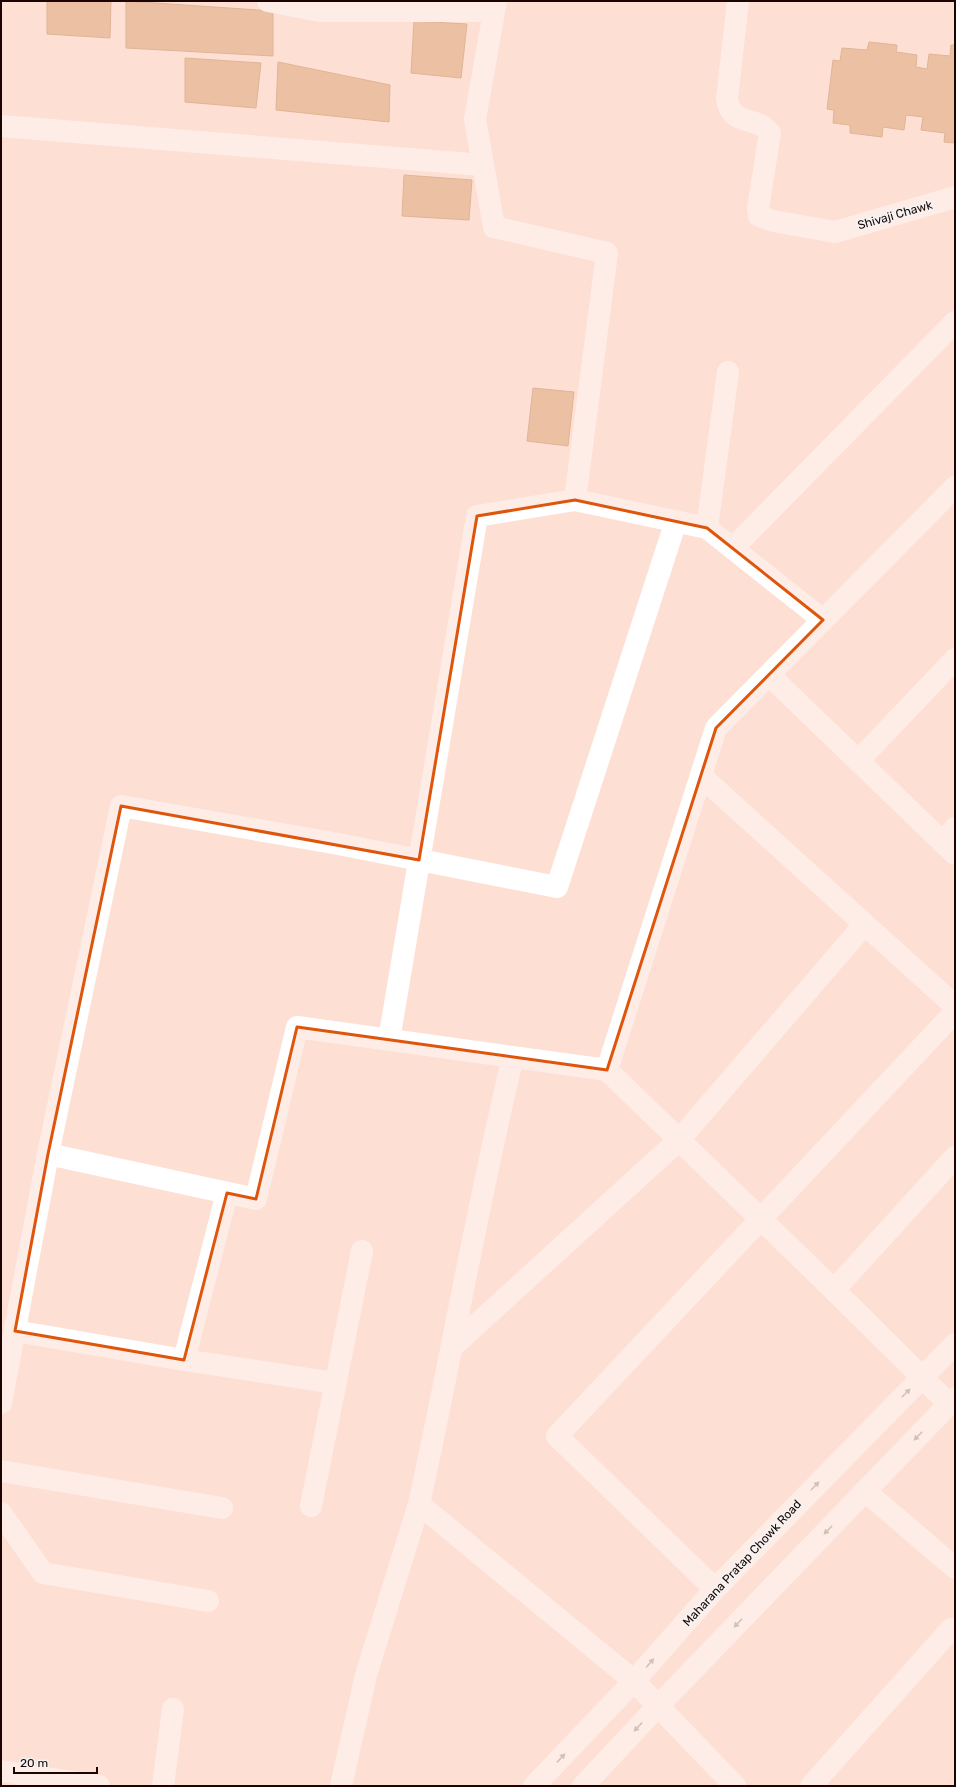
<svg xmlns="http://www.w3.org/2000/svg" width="956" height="1787" font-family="Rubik,sans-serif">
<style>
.building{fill:#d69c68;stroke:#bb824f}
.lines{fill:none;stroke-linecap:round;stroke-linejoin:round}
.minor{stroke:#fff;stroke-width:22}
.secondary{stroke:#fff;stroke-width:22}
.oneway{fill:#a49b99}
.marked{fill:none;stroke:#de550b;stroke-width:3;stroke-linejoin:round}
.labels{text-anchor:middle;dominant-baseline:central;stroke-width:3.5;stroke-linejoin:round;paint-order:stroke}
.street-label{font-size:12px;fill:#1c0400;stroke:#f3f3f3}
</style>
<rect width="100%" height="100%" fill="#fedfd3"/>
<path class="building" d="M47 1H111L110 38 47 34Z
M126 1 273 11V56L126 48Z
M414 21 467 24 461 78 411 73Z
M869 42 897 45 896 52 917 55 916 67 927 69 929 54 950 56 951 45H955V143L944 142 945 133 921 130 923 117 906 115 904 130 883 127 882 137 850 133V125L833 123 834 110 827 109 833 60 840 61 842 48 867 50Z
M185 58 261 63 256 108 185 102Z
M278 62 390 85 389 122 276 110Z
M404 175 472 180 469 220 402 216Z
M533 388 574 392 568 446 527 441Z"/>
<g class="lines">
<path class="minor" d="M268 1 320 11H494
M496 1 475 119 494 227 607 253 575 500 707 528 823 620
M738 1 727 99C731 127 757 115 770 133L758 208 759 216 773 221 835 232 955 197
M1 126 483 165
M707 528 728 372
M733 548 955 322
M769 675 955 854
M858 761 955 659
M701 776 955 1006
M943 842 955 828
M389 1040 477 516 575 500
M607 1070 716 728 955 487
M48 1154 256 1199 297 1027 607 1070 834 1290 949 1404
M834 1290 955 1157
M15 1331 184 1360 227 1193
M452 1347 679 1140 864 925
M184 1360 335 1383
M1 1403 48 1154 121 806 333 843 557 887 676 521
M1 1471 222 1508
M865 1491 955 1568
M419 1504C452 1355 477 1205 513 1057
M311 1506 362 1251
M1 1513 43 1573 208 1601
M715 1589 557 1436 955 1012
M1 1771 99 1786
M163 1786 173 1709
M341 1786 366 1675 419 1504 634 1681 735 1786
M811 1786 951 1629"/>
<path class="secondary" d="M534 1786 634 1681 715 1589 955 1344
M583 1786 658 1706 955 1398"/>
</g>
<defs><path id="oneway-solid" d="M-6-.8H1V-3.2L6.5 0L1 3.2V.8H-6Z"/></defs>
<g class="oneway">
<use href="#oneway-solid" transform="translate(906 1393) rotate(-45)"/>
<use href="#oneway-solid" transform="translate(918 1436) rotate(134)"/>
<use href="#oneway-solid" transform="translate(815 1486) rotate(-46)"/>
<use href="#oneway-solid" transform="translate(828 1530) rotate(134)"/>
<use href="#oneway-solid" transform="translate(738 1623) rotate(134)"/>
<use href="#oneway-solid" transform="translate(650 1663) rotate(-49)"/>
<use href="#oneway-solid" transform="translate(638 1727) rotate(133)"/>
<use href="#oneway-solid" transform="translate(561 1758) rotate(-47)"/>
</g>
<path d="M0 0H956V1787H0ZM575 500 707 528 823 620 716 728 607 1070 297 1027 256 1199 227 1193 184 1360 15 1331 48 1154 121 806 419 860 477 516Z" fill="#fedfd3" fill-opacity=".55" fill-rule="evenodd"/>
<path class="marked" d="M575 500 707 528 823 620 716 728 607 1070 297 1027 256 1199 227 1193 184 1360 15 1331 48 1154 121 806 419 860 477 516Z"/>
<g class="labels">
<g class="street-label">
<text transform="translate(895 215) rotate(-16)">Shivaji Chawk</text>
<text transform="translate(742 1563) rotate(-47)">Maharana Pratap Chowk Road</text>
</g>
</g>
<rect width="956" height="1787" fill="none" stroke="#1c0400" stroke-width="4"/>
<path d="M14 1767v6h83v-6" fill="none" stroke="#1c0400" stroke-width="2"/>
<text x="20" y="1767" font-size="12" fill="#1c0400" stroke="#f3f3f3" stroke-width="3" paint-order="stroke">20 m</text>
</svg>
